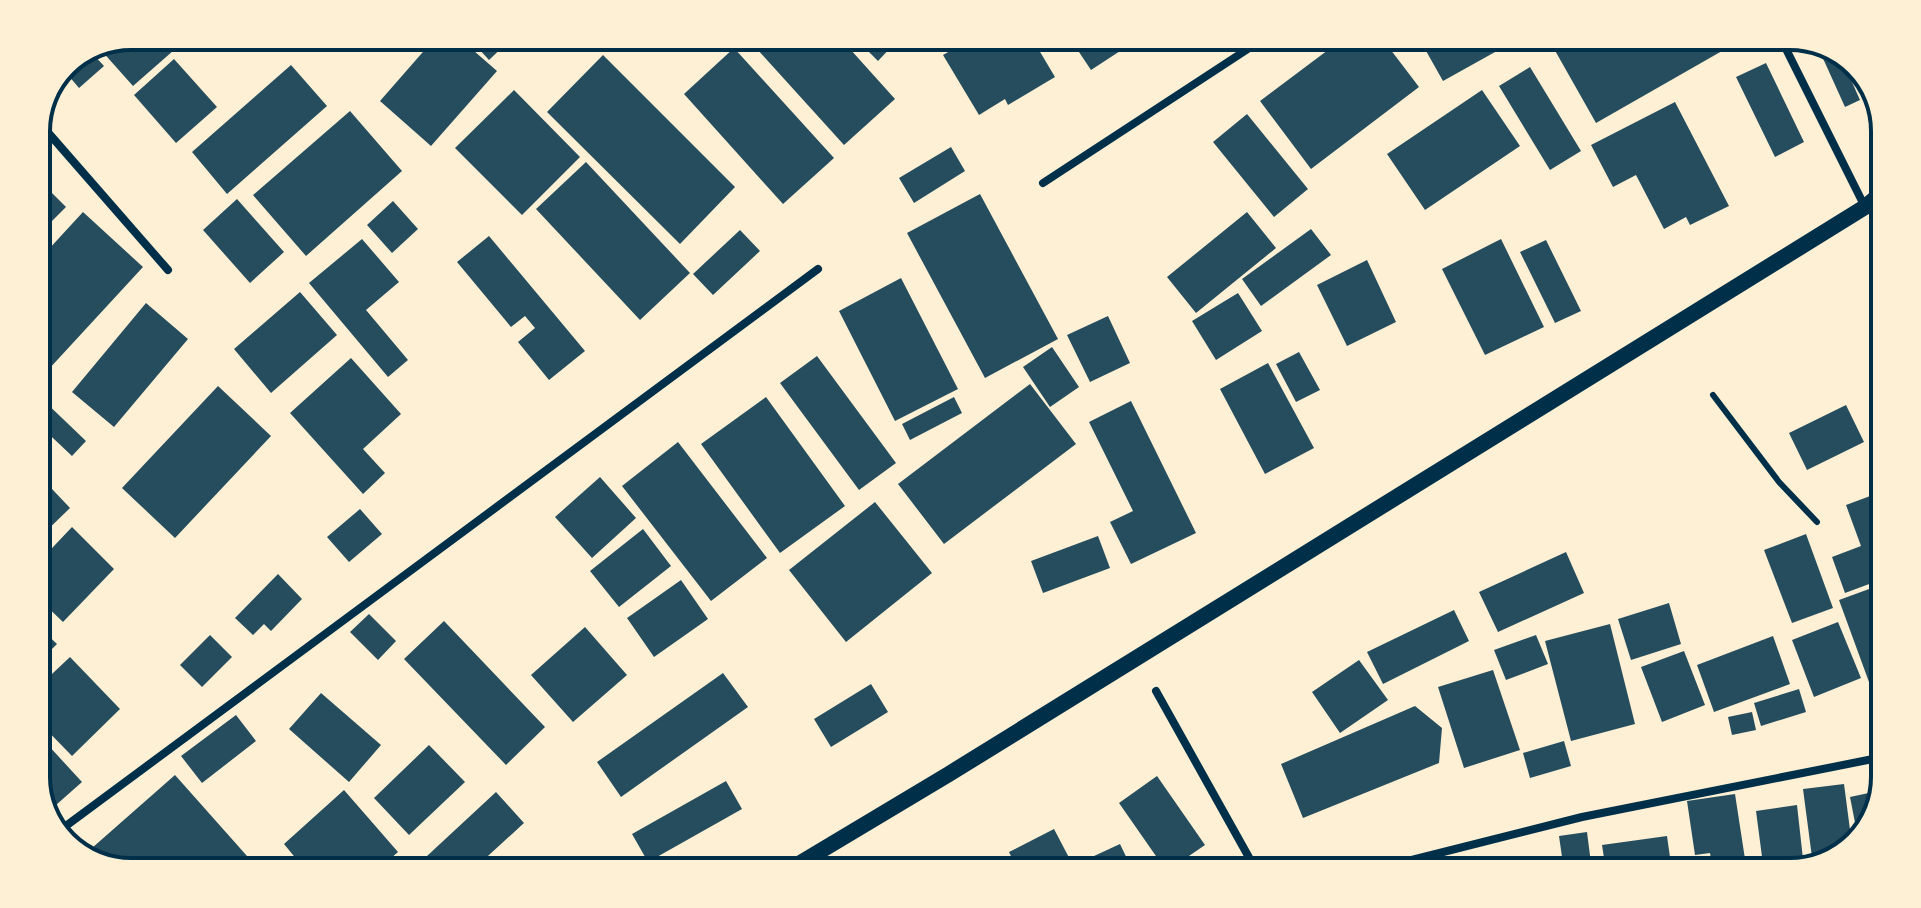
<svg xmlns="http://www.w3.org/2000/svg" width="1921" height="908" font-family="'Source Serif 4',serif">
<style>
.building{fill:#264d5e}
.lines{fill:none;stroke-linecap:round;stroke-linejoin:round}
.service{stroke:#003049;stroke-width:6}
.minor{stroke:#003049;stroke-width:8}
.secondary{stroke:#003049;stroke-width:16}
.rim{fill:none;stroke:#003049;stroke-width:4}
</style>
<rect width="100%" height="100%" fill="#fdf0d5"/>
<path class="building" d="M131 36H190L133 86 100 49Z
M436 37H458L497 71 431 146 380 101Z
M468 37 505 38 509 41 489 60Z
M748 39H841L895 99 844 145Z
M856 39H894L896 42 878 61Z
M969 40H1033L1055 77 1008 105 1005 99 979 115 943 55Z
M1071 40H1137L1091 70Z
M1340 41H1384L1419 87 1311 169 1260 101Z
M1421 42H1513L1443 81Z
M1561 42 1736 43 1596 123 1553 47Z
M734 48 834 158 783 204 684 94Z
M1834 49 1839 53 1860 100 1845 107 1821 54Z
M91 52 104 66 79 88 62 68 65 63Z
M603 55 735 187 680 244 547 112Z
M174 59 217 107 176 143 134 95Z
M1766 63 1804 142 1775 157 1736 77Z
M291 65 327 106 227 194 192 152Z
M1530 67 1581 151 1550 170 1499 86Z
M514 90 580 157 522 215 455 148Z
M1482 90 1520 146 1425 210 1387 154Z
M1675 102 1729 206 1690 225 1686 217 1664 229 1636 175 1613 187 1591 145Z
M350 111 402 171 306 256 253 195Z
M1247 114 1308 189 1274 217 1213 142Z
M951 147 965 171 914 203 899 178Z
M586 162 690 273 640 320 536 209Z
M36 177 66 207 36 237Z
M980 194 1058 339 985 378 907 233Z
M237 199 284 252 250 283 203 230Z
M393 201 418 229 392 253 367 225Z
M83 212 143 267 36 383V263Z
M1247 212 1276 248 1196 313 1167 277Z
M1311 229 1331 255 1261 306 1242 279Z
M740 230 760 251 713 295 693 274Z
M489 236 585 351 549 380 518 342 535 328 525 316 511 327 457 262Z
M362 239 399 282 366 310 408 360 388 377 309 283Z
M1501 239 1544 327 1485 355 1442 269Z
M1546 240 1581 311 1555 323 1520 252Z
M1367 260 1396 322 1347 346 1317 285Z
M901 278 958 389 895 421 839 311Z
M300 292 337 335 271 393 234 349Z
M1238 293 1262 331 1216 360 1192 321Z
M146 303 188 339 114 427 72 392Z
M1108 316 1130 363 1090 382 1067 335Z
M1052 347 1079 387 1050 407 1023 367Z
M1299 352 1320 390 1296 402 1276 364Z
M817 356 896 463 859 490 780 383Z
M351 358 401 414 363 449 385 473 363 494 290 413Z
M1268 363 1314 448 1265 474 1220 389Z
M1030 384 1076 444 944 544 898 484Z
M218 386 271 436 175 538 122 488Z
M39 396 86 441 72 456 36 422V398Z
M766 397 845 506 780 553 701 444Z
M954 397 962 413 910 440 902 424Z
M1131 401 1196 533 1131 564 1110 522 1133 511 1089 422Z
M1846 405 1864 442 1807 470 1789 433Z
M678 442 767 558 711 601 622 486Z
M36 472 70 508 36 541Z
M600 477 636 518 592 558 555 517Z
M1881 492 1880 580 1845 593 1832 557 1861 546 1846 505Z
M875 502 932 573 846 642 789 570Z
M360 509 382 534 349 562 327 537Z
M72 527 114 569 63 622 36 596V565Z
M643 529 671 566 619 607 590 571Z
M1806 534 1833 608 1792 623 1764 550Z
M1098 536 1110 568 1043 593 1031 561Z
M1566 552 1584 593 1498 632 1479 592Z
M278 574 302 599 271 631 264 624 253 635 235 618Z
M681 580 708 619 654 657 627 618Z
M1880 585 1879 691 1873 693 1839 600Z
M1669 603 1681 644 1631 660 1618 619Z
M1454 610 1469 641 1383 684 1367 652Z
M369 614 396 641 378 660 350 632Z
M444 621 545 727 506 765 404 659Z
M1838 622 1861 678 1814 697 1792 640Z
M36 624 57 644 36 665Z
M1610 624 1635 724 1571 741 1545 641Z
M585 627 627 675 573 722 531 675Z
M210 635 232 657 202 687 180 665Z
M1536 635 1548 664 1506 680 1494 650Z
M1773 636 1790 684 1714 712 1697 665Z
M1684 651 1705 705 1662 722 1641 667Z
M70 657 120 709 72 756 36 719V689Z
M1359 660 1388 700 1340 733 1312 692Z
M1493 670 1520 750 1464 768 1438 687Z
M723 673 748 707 621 797 597 762Z
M871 684 888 712 831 747 814 719Z
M1799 689 1806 712 1761 726 1754 703Z
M321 693 381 745 349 782 289 729Z
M1415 706 1442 728 1439 763 1303 818 1281 764Z
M1752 712 1756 730 1732 735 1728 717Z
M236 715 256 741 202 783 181 756Z
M36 732 82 782 56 805 36 783Z
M1564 741 1571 766 1530 778 1523 753Z
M429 745 465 782 409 835 374 798Z
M175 775 255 865H106L92 848Z
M1157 776 1205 845 1170 869H1165L1119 803Z
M726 781 742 809 648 862 632 834Z
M1844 784 1852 845 1842 856 1813 865 1803 789Z
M344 790 398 852 382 866H302L284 844Z
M1878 791V814L1858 838 1850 797Z
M496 792 524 823 477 866H436L427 856Z
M1735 794 1747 872H1713L1710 853 1695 855 1687 801Z
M1797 805 1804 868 1791 872H1764L1756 811Z
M1054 829 1075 869H1017L1009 852Z
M1587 832 1592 871H1564L1559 836Z
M1667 836 1672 871H1606L1602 845Z
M1120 844 1132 869H1084L1081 862Z"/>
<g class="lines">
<path class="service" d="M1713 395 1779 482 1817 522"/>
<path class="minor" d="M1783 43 1865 207
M38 121 168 270
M1043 183 1260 41
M1156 691 1256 870
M55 834 818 269
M1372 870 1582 817 1878 758"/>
<path class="secondary" d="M792 868 949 774 1865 207 1884 191"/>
</g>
<path d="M0 0H1921V908H0ZM131 50H1790A81 81 0 0 1 1871 131V777A81 81 0 0 1 1790 858H131A81 81 0 0 1 50 777V131A81 81 0 0 1 131 50Z" fill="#fdf0d5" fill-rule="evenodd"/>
<path class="rim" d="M131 50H1790A81 81 0 0 1 1871 131V777A81 81 0 0 1 1790 858H131A81 81 0 0 1 50 777V131A81 81 0 0 1 131 50Z"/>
</svg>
